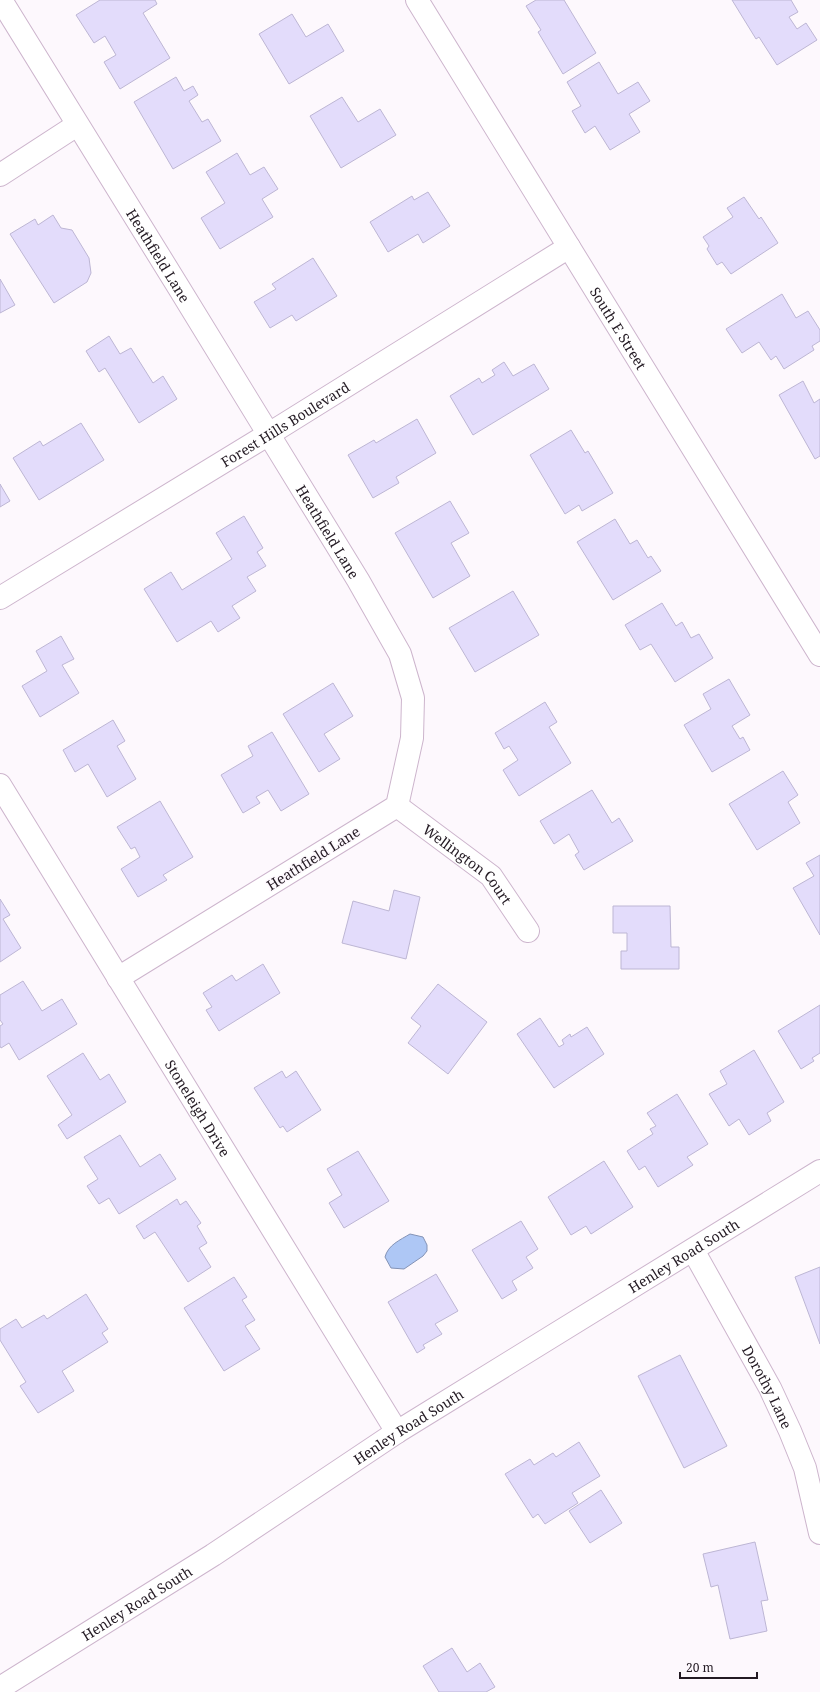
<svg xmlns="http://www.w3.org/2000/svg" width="820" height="1692" font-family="'Noto Serif',serif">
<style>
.water{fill:#aec7f5;stroke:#8493b6}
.building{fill:#e3dcfb;stroke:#bdb6d4}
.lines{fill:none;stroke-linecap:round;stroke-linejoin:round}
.minor-casing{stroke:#cdb5cd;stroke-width:24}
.minor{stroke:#fff;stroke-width:22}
.labels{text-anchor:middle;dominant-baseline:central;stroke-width:3;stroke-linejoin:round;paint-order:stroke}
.street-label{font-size:14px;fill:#231a23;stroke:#fdf8fd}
</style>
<rect width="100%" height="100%" fill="#fdf8fd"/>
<path class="water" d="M410 1234 423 1237 427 1245V1251L423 1256 404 1269 391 1268 385 1257C388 1245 400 1240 410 1234Z"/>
<path class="building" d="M100 0H155L157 4 143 13 170 58 120 89 104 62 116 55 105 36 94 43 76 15Z
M536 0H564L596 53 563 74 538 32 541 30 526 6Z
M732 0H791L798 12 789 17 797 29 806 23 817 40 777 65 759 37 756 39Z
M292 14 306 37 328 24 344 51 289 84 259 34Z
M599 62 618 94 638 82 650 101 629 114 640 132 610 150 595 126 585 133 572 111 581 106 567 82Z
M176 77 184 91 193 86 198 95 189 101 202 122 208 119 221 141 173 169 134 102Z
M342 97 358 122 380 109 396 135 341 168 310 116Z
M237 153 250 175 264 167 278 189 262 199 273 217 220 249 201 218 225 203 206 172Z
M428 192 450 226 423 243 418 234 388 252 370 222 412 196 414 200Z
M744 197 759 219 761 217 778 243 731 274 722 262 717 265 707 249 709 246 703 237 733 217 727 208Z
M53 215 61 228 72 230 89 258 91 273 87 282 54 303 10 234 35 219 38 225Z
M313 258 337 296 296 321 292 315 270 328 254 302 276 289 272 284Z
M0 279 15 305 0 313Z
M782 294 796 318 808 311 820 330V341L812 346 814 350 784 369 776 356 771 360 759 342 742 353 726 329Z
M109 336 120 354 131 348 153 383 163 376 177 399 139 423 105 368 99 372 86 351Z
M504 362 513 376 534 364 549 389 473 435 450 396 479 378 482 383 495 375 492 370Z
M803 381 814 403 820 399V456L815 459 779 395Z
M417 419 436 453 396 477 399 483 373 498 348 455 374 440 376 443Z
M81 423 104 460 39 500 13 458 40 441 43 446Z
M571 430 585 453 588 451 613 493 582 511 579 505 565 514 530 455Z
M0 484 10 501 0 507Z
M450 501 469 533 451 543 470 576 433 598 395 533Z
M244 516 263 548 257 552 266 566 247 577 256 591 232 606 240 618 218 632 211 621 177 642 144 589 171 572 182 590 232 559 216 533Z
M615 519 630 544 637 540 648 558 651 556 661 571 613 600 577 542Z
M513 591 539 635 475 672 449 628Z
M662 603 676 626 682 622 691 638 699 634 713 658 675 682 651 644 640 650 625 625Z
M61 636 74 659 62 665 79 693 40 717 22 686 47 671 36 651Z
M729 679 750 715 732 726 740 739 743 737 750 750 712 772 684 725 711 709 703 694Z
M333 683 353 716 324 734 340 759 319 772 283 714Z
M545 702 557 722 549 727 571 763 519 796 503 770 518 760 509 746 504 749 495 733Z
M113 720 125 741 117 746 136 779 107 797 88 764 75 772 63 750Z
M272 732 309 794 281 811 268 790 256 797 260 803 243 813 221 775 253 756 248 746Z
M783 771 798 795 788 802 800 823 757 850 729 804Z
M592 790 612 823 619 818 633 841 584 870 575 855 579 852 569 834 554 844 540 821Z
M160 801 193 857 163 875 167 880 138 897 121 869 140 857 135 847 131 849 117 827Z
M820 855V935L793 888 814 876 806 863Z
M394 890 420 897 406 959 342 943 353 901 389 911Z
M0 899 10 915 3 919 21 948 0 962Z
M613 906H670L671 947H679V969H621V951H627V933H613Z
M263 964 280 993 219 1031 206 1010 212 1007 203 993 232 975 236 981Z
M23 981 42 1011 62 999 77 1024 19 1060 9 1043 1 1048 0 1046V1026L3 1024 0 1020V995Z
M438 984 487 1022 448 1074 408 1043 421 1026 411 1018Z
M820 1005V1053L812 1058 814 1061 801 1069 778 1031Z
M540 1018 559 1047 564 1044 562 1040 570 1034 571 1037 587 1027 604 1054 554 1088 517 1034Z
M754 1050 784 1102 767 1113 771 1121 749 1135 739 1119 729 1126 709 1094 727 1084 720 1071Z
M83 1053 100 1080 109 1074 126 1102 67 1139 58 1125 72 1115 47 1076Z
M282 1071 286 1078 296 1071 321 1110 287 1132 283 1126 280 1128 254 1088Z
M677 1094 708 1144 687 1157 693 1165 658 1187 645 1166 639 1170 627 1151 653 1134 650 1129 656 1126 647 1113Z
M120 1135 140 1167 160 1154 176 1179 119 1214 109 1198 99 1204 87 1186 98 1179 84 1157Z
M358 1151 389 1201 344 1228 329 1203 342 1195 327 1169Z
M604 1161 633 1207 591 1234 586 1226 571 1235 548 1197Z
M177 1199 180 1205 186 1201 201 1223 197 1226 207 1243 199 1248 211 1267 188 1282 155 1232 144 1239 136 1226Z
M521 1221 538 1249 526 1257 533 1268 512 1281 517 1290 502 1299 472 1250Z
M820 1267V1344L795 1277Z
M436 1274 458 1311 435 1324 442 1334 423 1345 425 1348 417 1353 388 1302Z
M234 1277 247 1297 242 1300 255 1320 245 1326 260 1349 224 1371 184 1308Z
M86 1294 108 1329 102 1333 108 1342 62 1371 74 1391 38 1413 20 1386 26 1382 0 1340V1329L16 1319 22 1328 44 1315 47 1319Z
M680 1355 727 1446 684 1468 638 1376Z
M579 1442 600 1476 572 1493 578 1503 545 1524 538 1514 533 1518 505 1474 530 1459 534 1465 553 1453 556 1457Z
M601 1490 622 1523 590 1543 569 1511Z
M755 1542 768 1600 761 1601 767 1631 730 1639 718 1585 711 1587 703 1554Z
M452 1648 467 1672 480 1663 495 1687 486 1692H439L423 1666Z"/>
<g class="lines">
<g class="minor-casing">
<g id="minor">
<path id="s1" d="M1 0 179 288 358 580 400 654 413 698 412 738 397 806 118 978"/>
<path id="s2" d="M417 0 820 655"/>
<path d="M0 175 77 125"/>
<path id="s3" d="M0 598 269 434 569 247"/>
<path id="s4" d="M0 785 397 1432"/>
<path id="s5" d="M397 806 491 876 528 931"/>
<path id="s6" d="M693 1250 770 1388 790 1431 805 1468 820 1533"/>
<path id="s7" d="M0 1688 213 1555 397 1432 820 1171"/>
</g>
</g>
<use href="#minor" class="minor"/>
</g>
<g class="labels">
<g class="street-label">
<text stroke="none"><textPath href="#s1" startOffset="300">Heathfield Lane</textPath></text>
<text stroke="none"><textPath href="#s2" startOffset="385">South E Street</textPath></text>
<text stroke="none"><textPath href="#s3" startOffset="334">Forest Hills Boulevard</textPath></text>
<text stroke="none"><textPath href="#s1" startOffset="624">Heathfield Lane</textPath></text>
<text transform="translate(313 858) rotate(-32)">Heathfield Lane</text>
<text stroke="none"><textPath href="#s5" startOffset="92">Wellington Court</textPath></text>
<text stroke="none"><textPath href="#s4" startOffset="379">Stoneleigh Drive</textPath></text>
<text stroke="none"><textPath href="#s7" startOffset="809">Henley Road South</textPath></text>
<text stroke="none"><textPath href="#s6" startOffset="156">Dorothy Lane</textPath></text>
<text stroke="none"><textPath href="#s7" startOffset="485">Henley Road South</textPath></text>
<text stroke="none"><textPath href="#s7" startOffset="161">Henley Road South</textPath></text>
</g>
</g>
<path d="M680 1672v6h77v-6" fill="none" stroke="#231a23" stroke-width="2"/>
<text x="686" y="1672" font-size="12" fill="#231a23" stroke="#fdf8fd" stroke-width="3" paint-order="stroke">20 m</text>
</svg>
